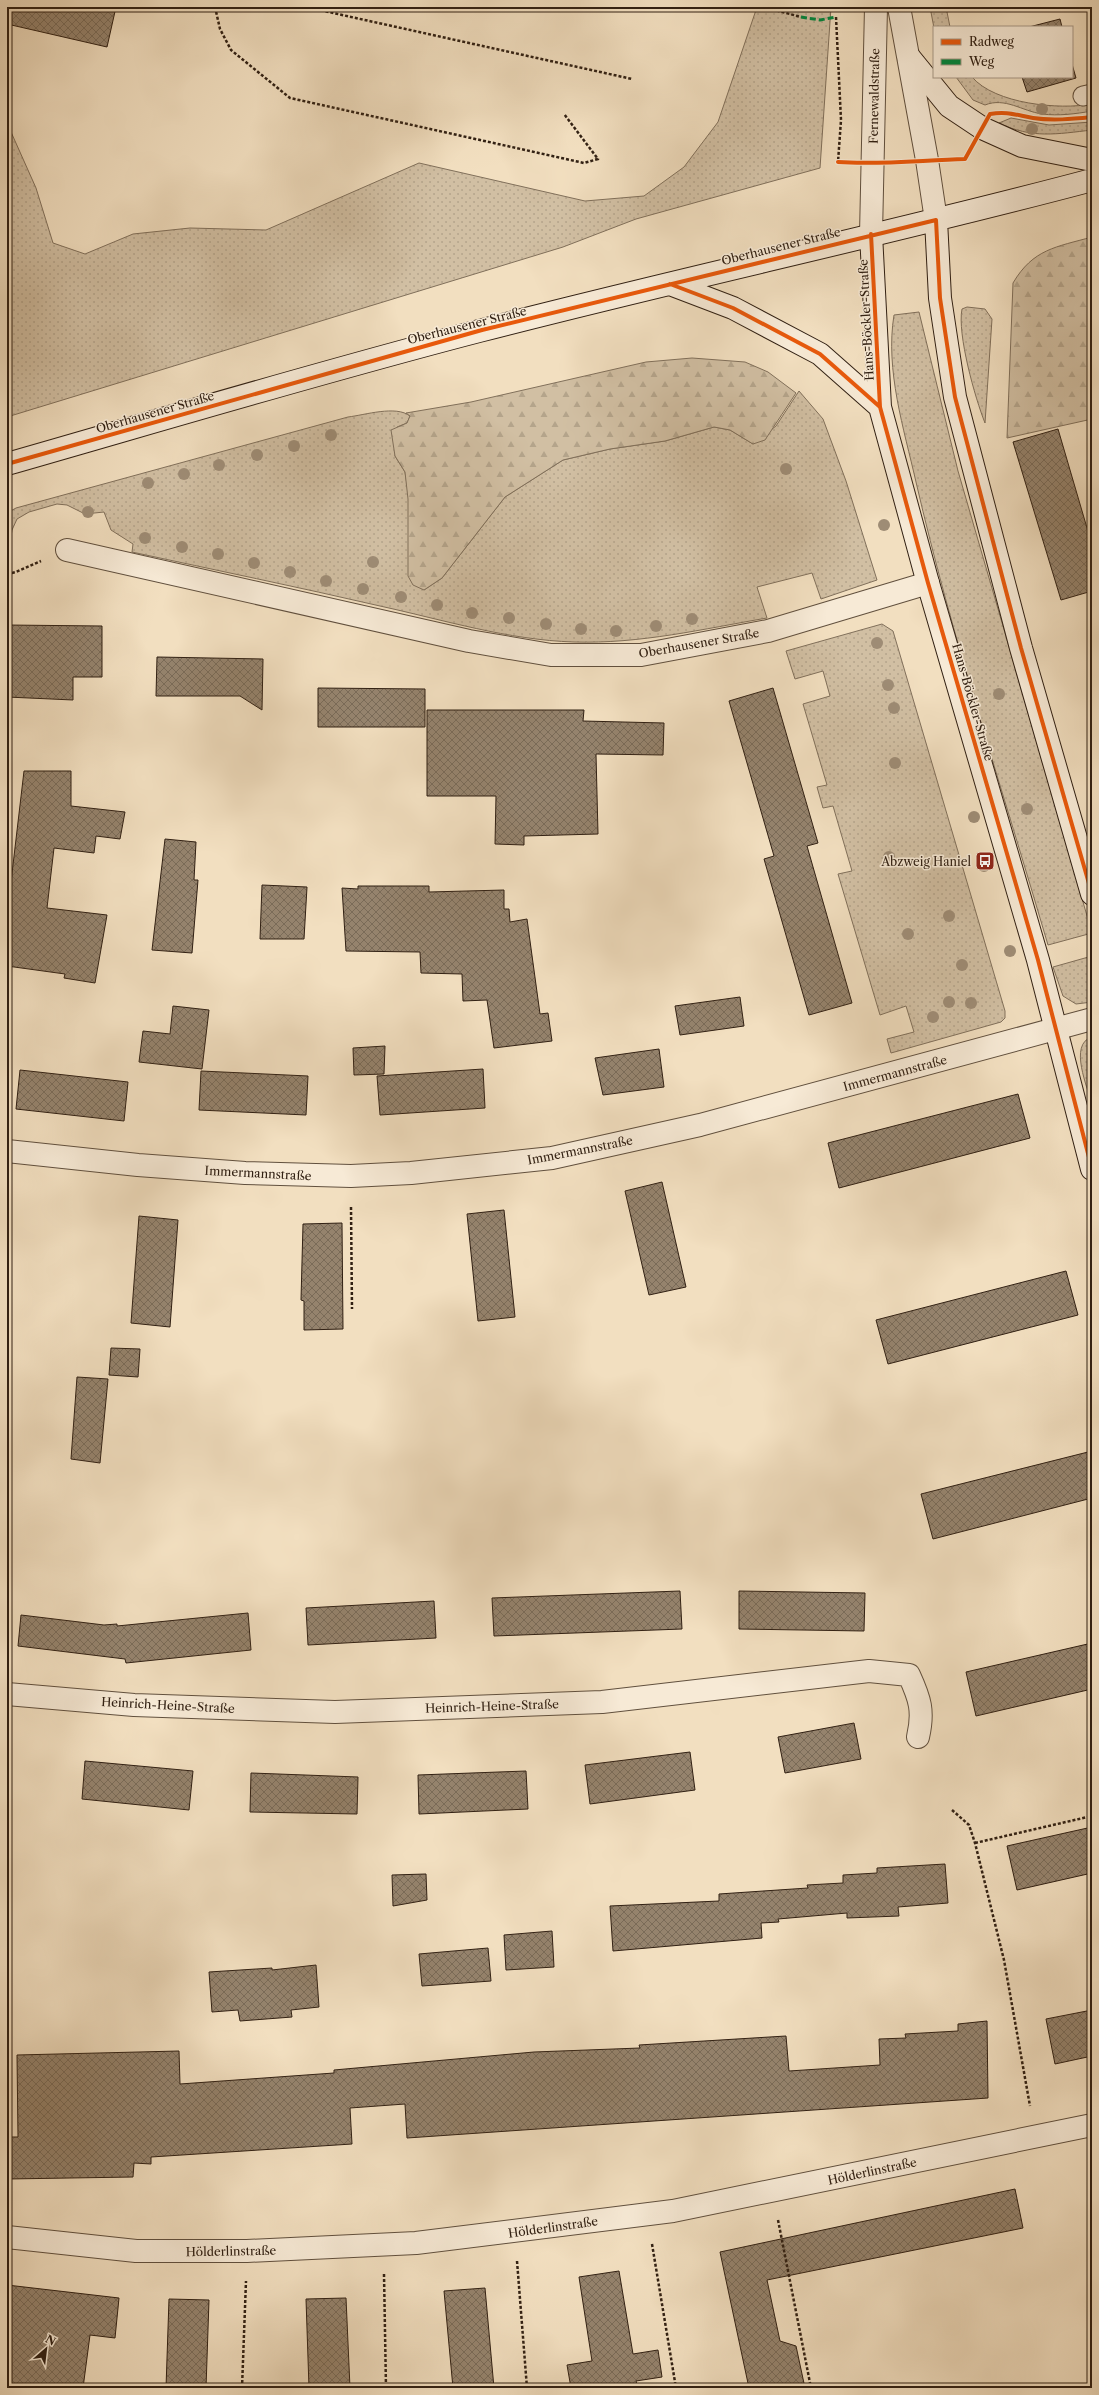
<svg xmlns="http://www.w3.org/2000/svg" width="1099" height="2395" font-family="'Libre Caslon Text',serif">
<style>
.grass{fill:url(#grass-dots);stroke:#81705b}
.forest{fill:url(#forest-firs);stroke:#81705b}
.building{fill:url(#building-cross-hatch);stroke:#312013}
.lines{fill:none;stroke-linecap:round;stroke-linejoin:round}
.lane-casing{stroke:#61503e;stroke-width:21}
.street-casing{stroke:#61503e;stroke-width:24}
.secondary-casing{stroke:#312013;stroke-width:24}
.path{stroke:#312013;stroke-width:2.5;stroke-dasharray:3 2;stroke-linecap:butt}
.lane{stroke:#f7ead6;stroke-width:19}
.street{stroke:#f7ead6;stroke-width:22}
.secondary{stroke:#f7ead6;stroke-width:22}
.quiet{stroke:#00873e;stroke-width:3;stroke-dasharray:6 3;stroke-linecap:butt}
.cycleway-casing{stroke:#f7ead6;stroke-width:6}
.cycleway{stroke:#e8590c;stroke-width:4}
.tree{fill:#9e8c75}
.labels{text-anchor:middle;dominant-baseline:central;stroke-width:3;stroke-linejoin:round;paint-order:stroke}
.street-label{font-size:12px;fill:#312013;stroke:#f7ead6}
.poi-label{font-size:12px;fill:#312013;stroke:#f7ead6;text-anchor:end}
</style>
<defs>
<pattern id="grass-dots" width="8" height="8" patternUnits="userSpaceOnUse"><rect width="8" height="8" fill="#d1bfa3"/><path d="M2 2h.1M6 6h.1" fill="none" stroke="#b4a48b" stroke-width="1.8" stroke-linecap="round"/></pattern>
<pattern id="forest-firs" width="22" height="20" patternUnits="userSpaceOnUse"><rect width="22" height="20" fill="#d1bfa3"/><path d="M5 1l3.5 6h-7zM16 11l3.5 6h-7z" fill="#b4a48b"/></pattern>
<pattern id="building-cross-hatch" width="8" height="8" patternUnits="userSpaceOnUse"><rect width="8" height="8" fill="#95836d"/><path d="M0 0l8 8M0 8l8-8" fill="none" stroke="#7a6b58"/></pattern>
</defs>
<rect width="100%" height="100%" fill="#f2dfc0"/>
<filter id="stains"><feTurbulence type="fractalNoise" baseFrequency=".005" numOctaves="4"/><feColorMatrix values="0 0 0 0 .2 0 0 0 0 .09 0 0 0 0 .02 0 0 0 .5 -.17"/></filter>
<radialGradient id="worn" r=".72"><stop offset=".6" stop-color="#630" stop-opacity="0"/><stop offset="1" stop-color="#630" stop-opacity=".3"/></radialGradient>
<path class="grass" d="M757 7H831L820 168 636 219 563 247 7 417V123L36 188 53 243 85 254 133 234 190 228 266 230 419 163 585 201 644 196 684 167 718 122Z
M930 7H946L950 27 934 28Z
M956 77H972C995 104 1059 110 1092 104V111C1075 114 1059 116 1042 114 1022 111 1005 97 985 105L973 100Z
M1011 118 1049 125 1092 122V130C1057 134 1032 139 999 123Z
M967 307 985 309 992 319 985 423C975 398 957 334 962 309Z
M919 312 958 471 1092 933 1048 945C1003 791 952 638 916 482 904 429 885 370 894 315Z
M799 391 823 419 846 481 877 580 821 599 812 573 757 587 767 618C703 629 640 644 574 642 508 640 444 620 380 606 298 587 215 570 132 552L133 544 111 530 104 512 85 514 67 505 57 504 29 512 17 519 12 530 7 563V513L16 508 348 417C365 415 396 405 410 416L407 423 397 427 395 456 405 472 424 590 442 578 505 497 563 460 610 449 665 441 714 427 730 430 753 444 776 426Z
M882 624 893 631 1005 1011V1018L1001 1022 891 1053 887 1039 914 1032 906 1006 880 1015 838 874 852 871 833 806 823 808 817 787 827 785 803 704 830 696 823 671 795 679 786 651Z
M1092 956V1002L1076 1004 1063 996 1053 967Z
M1092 1037V1105C1088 1088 1068 1044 1092 1037Z"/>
<path class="forest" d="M1092 237V419L1007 438 1013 283C1033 249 1056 247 1092 237Z
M692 358 745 362 768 372 796 393 765 440 753 444 730 430 714 427 665 441 610 449 563 460 505 497 442 578 424 590 413 585 408 576V499L405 472 395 456 391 430 407 423 410 416 406 413 471 402 646 362Z"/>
<path class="building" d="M7 7H116L107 47 7 24Z
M1060 19 1062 27H1029Z
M1072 64 1076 78 1027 92 1022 77H1072Z
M1058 429 1092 545V591L1061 600 1013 442Z
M7 625 102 626V677H73V700L7 697Z
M157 657 263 659 262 710 240 696H156Z
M318 688 425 689V727H318Z
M773 688 818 843 807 846 852 1003 809 1015 764 859 774 856 729 701Z
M427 710H584L583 721 664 723 663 755 596 754 598 834 524 836V845L495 844 496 796H427Z
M24 771H71V806L125 812 120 839 96 836 94 853 54 848 47 908 107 915 95 983 64 978 65 974 7 966V916Z
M165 839 196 842 194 880H198L192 953 152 950Z
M262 885 307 887 304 939H260Z
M358 886H429V892L504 890V909H509L510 922 527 919 540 1014 548 1013 552 1041 494 1048 487 1000 463 1001 462 974 421 973 420 952 346 951 342 888 358 889Z
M740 997 744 1026 680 1035 675 1006Z
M173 1006 209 1010 202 1069 139 1062 143 1031 170 1034Z
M385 1046 384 1074 354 1075 353 1048Z
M659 1049 664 1087 603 1095 595 1058Z
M483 1069 485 1108 380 1115 377 1076Z
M20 1070 128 1082 124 1121 16 1109Z
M201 1071 308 1076 306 1115 199 1110Z
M1018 1094 1030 1138 839 1188 828 1143Z
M662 1182 686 1287 649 1295 625 1191Z
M504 1210 515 1317 478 1321 467 1214Z
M139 1216 178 1220 170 1327 131 1323Z
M342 1223 343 1329 304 1330V1301L301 1300 303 1224Z
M1066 1271 1078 1315 888 1364 876 1320Z
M111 1348 140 1349 138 1377 109 1375Z
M77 1377 108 1379 100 1463 71 1459Z
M1092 1451V1498L933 1539 921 1494Z
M680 1591 682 1629 494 1636 492 1598Z
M739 1591 865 1593 864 1631 739 1629Z
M434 1601 436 1638 308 1645 306 1608Z
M248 1613 251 1650 126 1663 125 1659 18 1646 21 1615 104 1625 117 1624V1626Z
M1092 1643V1689L976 1716 966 1672Z
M854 1723 861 1759 785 1773 778 1737Z
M690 1752 695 1790 590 1804 585 1765Z
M85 1761 193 1771 189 1810 82 1799Z
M526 1771 528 1809 419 1814 418 1775Z
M251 1773 358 1777 357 1814 250 1812Z
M1092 1827V1873L1017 1890 1007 1846Z
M945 1864 948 1903 898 1907 899 1916 847 1918V1913L778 1919 779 1922 761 1923 762 1938 613 1951 610 1906 719 1901V1894L808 1888 807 1885 843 1883V1875L877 1873V1868Z
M426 1874 427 1900 393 1906 392 1875Z
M552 1931 554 1967 506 1970 504 1935Z
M488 1948 491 1981 422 1986 419 1954Z
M316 1965 319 2007 291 2010 292 2017 240 2021 238 2010 212 2012 209 1972 272 1968V1970Z
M1092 2010V2056L1055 2064 1046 2019Z
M987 2021 988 2098 407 2138 405 2104 350 2108 352 2144 151 2157V2164L134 2163 133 2177 7 2179V2137H18L17 2055 179 2051 180 2084 334 2073V2070L534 2052 640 2048 639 2045 786 2036 789 2071 880 2065 879 2039 906 2038 905 2034 958 2031V2024Z
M1015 2189 1023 2228 767 2280 780 2341 796 2346 805 2388H749L720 2252Z
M619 2271 633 2354 658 2350 662 2377 636 2381 638 2388H571L567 2365 592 2361 579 2277Z
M7 2285 119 2298 115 2338 90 2335 83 2388H7Z
M485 2288 494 2388H453L444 2291Z
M346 2298 350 2388H309L306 2299Z
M169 2299 209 2300 206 2388H166Z"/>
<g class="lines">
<g class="lane-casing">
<path id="lane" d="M1083 96 1092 94"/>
</g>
<g class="street-casing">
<path id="street" d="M899 7 927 160 936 220
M871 234 876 7
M67 550 469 641 551 655H641L768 631 928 583
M7 1151 138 1165 245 1173 351 1176 411 1173 552 1158 700 1125 1092 1019
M7 1694 134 1705 335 1712 602 1702 869 1671 909 1675C920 1699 924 1711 918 1737
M7 2237 136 2251H247L416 2243 673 2211 1092 2125"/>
</g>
<g class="secondary-casing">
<path id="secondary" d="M909 57 949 106 982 128 1022 146 1092 160
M936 220 940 298 955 397 1021 648 1092 894
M871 234 880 407 928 583 1038 960 1092 1169
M670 284 733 308 820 354 880 407
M7 464C164 419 321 372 479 331 683 278 889 234 1092 180"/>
</g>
<path class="path" d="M215 7 220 29 231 50 290 98 584 163 598 159 564 114
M306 7 632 79
M767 8 801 17
M836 17 841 120 838 162
M7 574 16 572 41 561
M351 1207 352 1309
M952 1810 969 1825 975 1843 1004 1960 1030 2106
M975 1843 1092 1816
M778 2220 811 2388
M652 2244 676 2388
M517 2261 527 2388
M384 2274 386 2388
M242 2388 246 2281"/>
<use href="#lane" class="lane"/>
<use href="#street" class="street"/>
<use href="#secondary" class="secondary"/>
<path class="quiet" d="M762 7 767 8
M801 17 820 20 836 17"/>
<g class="cycleway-casing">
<path id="cycleway" d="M838 162C880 165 923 160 965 159L990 114C1007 111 1016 115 1033 118 1052 121 1072 119 1092 117
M871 234 880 407 928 583 1038 960 1092 1169
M670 284 733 308 820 354 880 407
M7 464 482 330 936 220 940 298 955 397 1021 648 1092 894"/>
</g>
<use href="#cycleway" class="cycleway"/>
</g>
<g class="tree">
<circle cx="1042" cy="109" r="6"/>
<circle cx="1032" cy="129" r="6"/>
<circle cx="331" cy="435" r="6"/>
<circle cx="294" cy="446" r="6"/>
<circle cx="257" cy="455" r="6"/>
<circle cx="219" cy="465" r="6"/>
<circle cx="786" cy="469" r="6"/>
<circle cx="184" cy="474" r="6"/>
<circle cx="148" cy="483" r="6"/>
<circle cx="88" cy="512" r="6"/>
<circle cx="884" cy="525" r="6"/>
<circle cx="145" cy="538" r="6"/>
<circle cx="182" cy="547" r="6"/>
<circle cx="218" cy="554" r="6"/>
<circle cx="373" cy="562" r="6"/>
<circle cx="254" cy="563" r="6"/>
<circle cx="290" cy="572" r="6"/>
<circle cx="326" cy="581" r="6"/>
<circle cx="363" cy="589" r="6"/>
<circle cx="401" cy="597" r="6"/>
<circle cx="437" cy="605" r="6"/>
<circle cx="472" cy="613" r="6"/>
<circle cx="509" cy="618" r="6"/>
<circle cx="692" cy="619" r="6"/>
<circle cx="546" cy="624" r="6"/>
<circle cx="656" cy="626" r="6"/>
<circle cx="581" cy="629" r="6"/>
<circle cx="616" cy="631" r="6"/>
<circle cx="877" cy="643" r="6"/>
<circle cx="888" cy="685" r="6"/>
<circle cx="999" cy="694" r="6"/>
<circle cx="894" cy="708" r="6"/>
<circle cx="895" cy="763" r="6"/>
<circle cx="1027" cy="809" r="6"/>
<circle cx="974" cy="817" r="6"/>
<circle cx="889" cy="857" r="6"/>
<circle cx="984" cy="866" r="6"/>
<circle cx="949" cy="916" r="6"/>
<circle cx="908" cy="934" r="6"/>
<circle cx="1010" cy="951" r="6"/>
<circle cx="962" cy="965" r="6"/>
<circle cx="949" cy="1002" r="6"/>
<circle cx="971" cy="1003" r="6"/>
<circle cx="933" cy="1017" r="6"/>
</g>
<defs>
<g id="bus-square" transform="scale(1)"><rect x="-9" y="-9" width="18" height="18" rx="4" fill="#8f2418" stroke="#f7ead6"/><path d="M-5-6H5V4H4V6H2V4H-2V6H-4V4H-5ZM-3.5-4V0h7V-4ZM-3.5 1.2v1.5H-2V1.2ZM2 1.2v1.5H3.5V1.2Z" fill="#fff"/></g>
</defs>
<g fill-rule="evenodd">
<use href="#bus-square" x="985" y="861"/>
</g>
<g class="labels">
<g class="street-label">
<text transform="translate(874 96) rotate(-89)">Fernewaldstraße</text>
<text transform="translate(781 246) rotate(-14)">Oberhausener Straße</text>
<text transform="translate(866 320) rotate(-93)">Hans-Böckler-Straße</text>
<text transform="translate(467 325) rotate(-14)">Oberhausener Straße</text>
<text transform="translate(155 412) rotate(-16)">Oberhausener Straße</text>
<text transform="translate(699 643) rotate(-10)">Oberhausener Straße</text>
<text transform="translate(973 702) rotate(74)">Hans-Böckler-Straße</text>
<text transform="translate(895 1073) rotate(-15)">Immermannstraße</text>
<text transform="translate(580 1150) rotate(-11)">Immermannstraße</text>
<text transform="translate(258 1173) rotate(3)">Immermannstraße</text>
<text transform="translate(168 1705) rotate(3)">Heinrich-Heine-Straße</text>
<text transform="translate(492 1706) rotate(-2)">Heinrich-Heine-Straße</text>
<text transform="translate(872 2171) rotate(-12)">Hölderlinstraße</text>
<text transform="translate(553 2227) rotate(-8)">Hölderlinstraße</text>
<text transform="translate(231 2251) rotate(-1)">Hölderlinstraße</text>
</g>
<g class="poi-label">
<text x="971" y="861">Abzweig Haniel</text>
</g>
</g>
<rect width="1099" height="2395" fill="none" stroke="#f2dfc0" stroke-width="24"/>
<rect x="8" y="8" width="1083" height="2379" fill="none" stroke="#312013" stroke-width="2"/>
<rect x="12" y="12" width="1075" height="2371" fill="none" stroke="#312013"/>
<rect x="933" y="26" width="140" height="52" fill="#f7ead6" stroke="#a89988"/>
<rect x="941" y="39" width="20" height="6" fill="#e8590c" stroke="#a89988"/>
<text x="969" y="46" font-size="12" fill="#312013">Radweg</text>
<rect x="941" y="59" width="20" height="6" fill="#00873e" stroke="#a89988"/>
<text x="969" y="66" font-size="12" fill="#312013">Weg</text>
<g transform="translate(46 2349) rotate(28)" stroke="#f7ead6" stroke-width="3" paint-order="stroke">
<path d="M0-3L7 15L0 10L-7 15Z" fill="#312013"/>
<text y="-6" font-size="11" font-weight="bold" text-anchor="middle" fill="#312013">N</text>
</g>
<rect width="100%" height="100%" filter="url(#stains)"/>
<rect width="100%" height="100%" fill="url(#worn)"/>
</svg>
